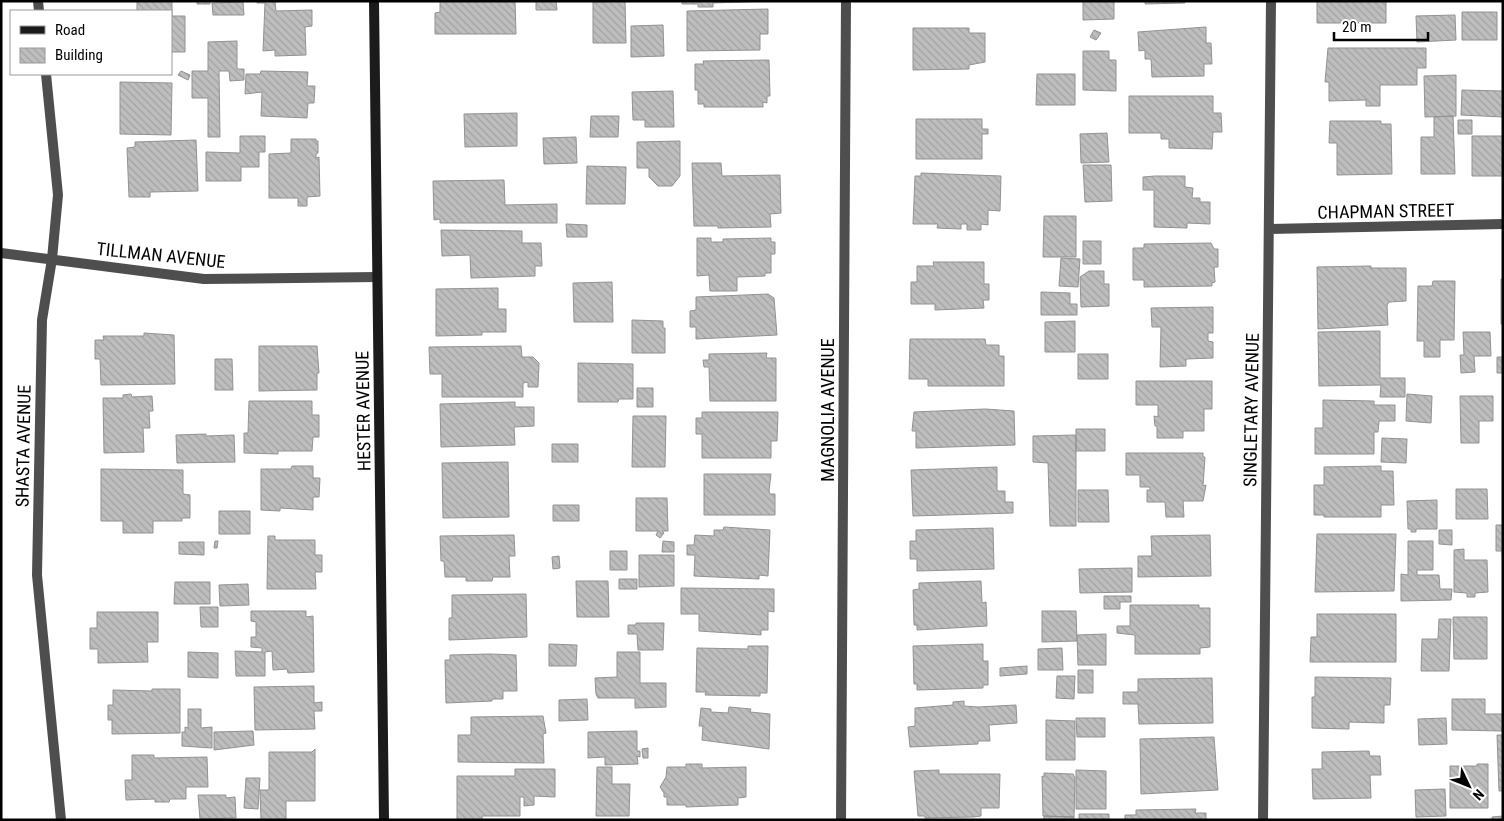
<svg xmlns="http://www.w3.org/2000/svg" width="1504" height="821" font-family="'Roboto Condensed',sans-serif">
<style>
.building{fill:url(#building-back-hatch);stroke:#929292}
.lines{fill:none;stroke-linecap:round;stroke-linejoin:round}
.street{stroke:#4e4e4e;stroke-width:10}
.secondary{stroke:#1b1b1b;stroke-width:10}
.labels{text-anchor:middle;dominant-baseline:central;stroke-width:5;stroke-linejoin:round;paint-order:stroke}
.street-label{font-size:18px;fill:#000;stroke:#fff}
</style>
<defs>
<pattern id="building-back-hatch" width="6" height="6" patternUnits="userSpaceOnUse" patternTransform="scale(1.25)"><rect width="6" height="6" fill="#bebebe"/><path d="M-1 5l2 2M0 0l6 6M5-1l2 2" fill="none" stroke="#a2a2a2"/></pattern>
</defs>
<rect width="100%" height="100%" fill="#fff"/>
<path class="building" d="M137 1H172V16H185V52H171V11H137Z
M197 1H210V4H197Z
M257 1H282L275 2 276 11 312 10V26L305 27 306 55 275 56V50L263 51 265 3H257Z
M440 1H515L516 34H435V13L440 12Z
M536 1H556L557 10H536Z
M625 1 626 43H593V2Z
M682 1H770L713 3V7H698V4H682Z
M1083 1H1114V19L1083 20Z
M1145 1H1185V3L1145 4Z
M1317 1H1386V23H1317Z
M243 2 244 15H213L212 3Z
M768 9V34H760V50L687 51V11Z
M1462 12H1497V40H1462Z
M1455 15 1456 40 1417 42 1416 16Z
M663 25 664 56 631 57V26Z
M1206 27V43H1211L1212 64H1204V76L1152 77 1151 59H1145V50L1139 51 1138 32Z
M913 28H969V33H985V62L969 65V69L913 70Z
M1094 30 1101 33 1096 40 1090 37Z
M237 41V69H244V80L230 81 229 71H219L220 137H208V98H192V71H208V42Z
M1328 48H1426V68H1417V85H1380V106H1366V100L1329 101V82H1325Z
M1083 51H1109V60H1116V91L1083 90Z
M769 60 770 96H767V103L763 102V107H704V104H698V90H695V64H704L703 61Z
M181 71 190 75 188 80 178 75Z
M261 71 308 72 307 86H315L314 103H308L307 118 261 116 262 92 245 94 246 74H260Z
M1037 74H1075V105H1036Z
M1456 75V116L1425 117 1424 76Z
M120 82 172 83 171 135 120 134Z
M1462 90 1503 91V117L1461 115Z
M673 91 674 127H645V120H633L632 92Z
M1129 96H1213V113H1221L1222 132H1213L1212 149 1169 148V139H1161V133H1129Z
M517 113V146L465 147 464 114Z
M591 116H619L618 137H590Z
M1453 116 1455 174H1421V137H1434V117Z
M916 119H982V129H988V134H982V159H916Z
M1458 120H1472V134H1458Z
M1330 121H1381V124H1391L1392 174 1337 175V143H1329Z
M1107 133 1109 162 1081 163 1080 134Z
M240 136H265V152H259V167H241V181H206V152L240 153Z
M1472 136H1503V176H1472Z
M576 137 577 163 544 164 543 138Z
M291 139H316V141H318V153L316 154V158L319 157 320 196 307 197V206H298V198H269V154L291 153Z
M196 140 198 191 150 192V197H129L127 148 135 147V142Z
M680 141V176L672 186H658L649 177V168H637V142Z
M692 163H721L722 176 780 175 781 213 770 214 771 227 718 228V226H694Z
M1083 165H1111L1112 201 1085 202Z
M587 166 626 167 625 204H586Z
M921 173 1001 176 1000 211 988 210V225L981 224V230H967V224H961V229L937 228 938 224H913L915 176H921Z
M1155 176H1185V187L1193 188 1192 198H1200V202H1210V224L1187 223V228L1154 227V190H1143V177Z
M504 180 505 205 557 204V223H440V219L434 220 433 181Z
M1044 216H1076V257H1043Z
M566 224 587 225V237H567Z
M441 230 522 231V243H541L542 266H535V276L471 278 470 255 442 256Z
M697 238H711V242H723V239L771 238V242H775V254H771V273H765V276L737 277V291H710L709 275 697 276Z
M1083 241H1101V264H1083Z
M1211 243 1214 249H1218V267H1214L1215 282 1212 283V286L1144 287V280H1133V248H1144V244Z
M1061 258 1080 259 1078 287 1059 286Z
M933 262H984V284H989V300H983L984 308 935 310V304H911V282H917V266H934Z
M1371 266V268H1406V301L1389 302 1387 305 1388 325 1318 329 1317 267Z
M1089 271H1104V284H1109V306L1081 307 1080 277Z
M1501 279H1503V324H1501Z
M1433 281H1455L1454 340H1440V357H1424V341H1417L1418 286H1432Z
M612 282 613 322H574L573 283Z
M498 288V309H506V332H482V335L436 336V289Z
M1041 292 1070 293V304H1077V315H1041Z
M768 294 774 298 777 335 696 339V327H690V311L696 310V297Z
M1213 307V333H1208V341L1213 342V358L1186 359V366L1160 367 1161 327H1152L1151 308Z
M632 320 663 321V328H665V353H632Z
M1075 321V352H1045V322Z
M1380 331V378H1405V397H1380L1381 385 1319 386 1318 332Z
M1463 332H1490L1491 356H1474L1475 372 1461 373 1460 355H1464Z
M144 333 174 335 175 384 101 385 100 359H95V340H104L103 336H144Z
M910 339H985L986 345H999V356H1004V386H928V379H909Z
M259 346H317L319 373H317V390L259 391Z
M521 346 522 357H533L539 363 538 387H528V382L523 383V397H442V374H430L429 347Z
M767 353 766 358H776V401H710L709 367H704L703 360H709V354Z
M1078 354H1108V379H1078Z
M1497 357H1503V373H1497Z
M215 359H232L233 390H215Z
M578 363 633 364V399H619L618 402H578Z
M1136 381H1212V409H1204V431H1183V438H1157V426H1155L1154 416 1158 417V405H1136Z
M637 388H653V407H637Z
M131 394 132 397 152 396 153 411H149L150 428H143L144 452 104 453 103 398H123V395Z
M1407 394 1432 396 1431 423 1406 421Z
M1460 396H1493V421H1479V443H1461Z
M1323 400 1374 401V405H1395V421H1379L1378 432H1374V454H1315V428H1323Z
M249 401H312V415H319V437H313L312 451H278V454L244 453V433H248Z
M515 402V407H534V426L514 427 515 445 441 447 440 404Z
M985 409 1014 411 1015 445 916 448V431H912L914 412Z
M702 412H778L777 441H771V458H702V434H696V418H702Z
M633 416H666L665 467H632Z
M1076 429H1105V451H1076Z
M206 434V436L234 435 235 462 177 463 176 435Z
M1076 435V526H1050L1048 463 1033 462V436Z
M1382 438 1407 439 1406 463 1381 462Z
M552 444H578V462H552Z
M1126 453H1203V457H1205L1203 486 1206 485 1203 501H1183L1184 517H1166L1165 502H1147V490H1150V487H1140V475H1126Z
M508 462 509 517 443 518 442 463Z
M292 466H313V478H320L319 497H313V510L280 508V511L261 510V469H291Z
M1381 466V471H1393L1394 505H1381V517H1324V515H1314V485H1324V467Z
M997 467V491H1005V502H1013V513L913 516 911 470Z
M101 469 183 470V494L190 495V518H182V521H153V533H123V521H101Z
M704 474H771L769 491 770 494H775V515H704Z
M1456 489H1487L1488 519H1456Z
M1078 490H1108L1109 522H1078Z
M636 498H667L668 531H662L664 533 660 538 656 535 658 531H636Z
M1437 500V529H1416V532H1411V529H1408L1407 501Z
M553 505H579V521H553Z
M219 511H250V534H219Z
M1496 525H1503V577L1502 551H1496Z
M724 527 770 530 768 576 759 575V579L694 576 695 555H687V545H694L695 535 714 536V530H723Z
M993 528 994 569 917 571V559H910V541H916V530Z
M1439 530H1452V545L1439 544Z
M1317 534H1396L1394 591 1315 592Z
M514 535 515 556H509L510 577H493L492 581H466V577H445L444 561H441L440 536Z
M1210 535 1211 576 1138 577V556H1152L1151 536Z
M268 536H275V540H315V555H322V572H315L316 589H267Z
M215 541H218L217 548H214Z
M663 541 674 542V552H662Z
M1408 541H1433V570H1417V575H1439L1440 589H1452L1451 600 1401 601V574L1408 575Z
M179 542H204V555L179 554Z
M1464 549V560H1487L1488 592 1475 593V597H1467V593L1454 592V550Z
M610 551H627V570H610Z
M639 555H674V586L639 587Z
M559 556 560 568 553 569 552 557Z
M1132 568V592L1080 593 1079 569Z
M619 579H637V589H619Z
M576 581H608L609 617H577Z
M981 581 982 603 986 602 987 626 917 630V625H914L913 590 919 589V583Z
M175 582H210V604H174Z
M248 584 249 605 220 606 219 585Z
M681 588 774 589V612L768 611V630H761V635L699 631V614H681Z
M526 594 527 637 449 640V618H452V595Z
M1104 596H1131V602H1120V609H1104Z
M1130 605H1199V608H1210V647L1200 648V654H1135V635L1117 633V626H1130Z
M200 607H218V627H201Z
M251 611H306V617L313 616 314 672 288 673 287 669 273 670 272 651 265 652V676H236L235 651 262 652V648L251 647V637H256V622L251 621Z
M1042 611H1076L1077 641 1042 642Z
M97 612H158V642H147L148 662 98 663V649H90V628H97Z
M1317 614H1396V662H1310L1311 637H1317Z
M1453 617H1487V659H1454Z
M1439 619H1451L1449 671H1421L1422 639H1438Z
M636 623H664L663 650H638L637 634H628V625H636Z
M1106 634V665H1078L1077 635Z
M549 644 577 645 576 666H549Z
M983 644V661H988V685H983V688L917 690V684H914L913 646Z
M748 646H768L767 693H760V696L705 695 706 692H696L697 648 748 649Z
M1062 648 1063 670H1038V649Z
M188 652 218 653V678L188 677Z
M617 652H640V683H666V707L635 708V698H598L596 694 595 678 617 677Z
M490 654 516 655 517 691H503V699H492V701L446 703 445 660H450V655Z
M1027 666V674L1000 676V668Z
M1078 670H1093V693H1078Z
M1057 676H1075L1074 699 1056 698Z
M1315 677 1391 678 1390 705H1384V723L1349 722V729L1312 728V697H1315Z
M1212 678 1213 723 1139 724 1138 704H1123V692H1138V679Z
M314 686V703L322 702V711H314L315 729 255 730 254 687Z
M152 689H180V733L112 734V720H108V705H113V690L152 691Z
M587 699 588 720 559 721V700Z
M1452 699H1485V714H1503V731L1452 730Z
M964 701V706L978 707 1016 705 1017 723 989 725 990 741H978V744L910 747 908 727 915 726V708L953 705V702Z
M729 707 751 709 750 712 770 714 769 749 702 740 703 726H699L701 708 711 709V712L728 713Z
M188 709H201V728L212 727V748L182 746V732H185V727L188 728Z
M543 716 546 733 543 734 544 763 458 762V735H471V717Z
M1076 718H1105V737H1077Z
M1446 718 1447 744 1419 745 1418 719Z
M1046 720 1075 721V760H1046Z
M253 731 254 745 214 750V732Z
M637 731V751H640V757L637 756 638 764 605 765V757L588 758V732Z
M1497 735H1503V791H1499Z
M1214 737 1218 790 1141 794 1140 739Z
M648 748V758H643L642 749Z
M315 749V801H286V819L261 820 260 790H269V752H312Z
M1369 751 1370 756H1380L1381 775H1370L1371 798 1313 799 1312 769H1322V752Z
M132 755H154V758L207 757 208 787H186V799H170L169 802H155V799L126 800 125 780H132Z
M686 764H702V768L746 767V797L738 798V805L686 807V805H667V797H664V793L660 787 666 777 667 767H686Z
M1477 764H1488V808H1450V766H1477Z
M597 767H612V784H630L629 816H596Z
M515 769H555V797L534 796V805L524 806V797H520V816H482V820H457V776H515Z
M939 770V774H1000L999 808H981V816L973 817 925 818V816H918L914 771Z
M1076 770 1106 771V809H1076Z
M1044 773 1073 774 1075 778 1074 817 1043 816 1042 776 1044 777Z
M246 778H260L258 809 244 808Z
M1445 789 1446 816 1416 817 1415 790Z
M198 795H226V798L235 797 236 818 200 819Z
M1196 809 1195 813H1206V820H1125V815H1136V810Z
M1079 814H1109V820H1079Z
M1044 816 1074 817V820H1044Z
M1503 816V820H1492V817Z"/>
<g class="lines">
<path class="street" d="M38 1 39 11
M46 74 58 195 52 259 42 320 37 575 61 820
M1269 229 1503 224
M1 253 204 279 377 277
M841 820 846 1
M1263 820 1271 1"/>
<path class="secondary" d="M374 1 384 820"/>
</g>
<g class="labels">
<g class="street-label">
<text transform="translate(1386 211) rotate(-1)">CHAPMAN STREET</text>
<text transform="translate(161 255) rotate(6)">TILLMAN AVENUE</text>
<text transform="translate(827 410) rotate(-90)">MAGNOLIA AVENUE</text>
<text transform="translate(1251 410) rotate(-89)">SINGLETARY AVENUE</text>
<text transform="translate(363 411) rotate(-91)">HESTER AVENUE</text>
<text transform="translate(23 446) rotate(-89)">SHASTA AVENUE</text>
</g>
</g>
<rect width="1504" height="821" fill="none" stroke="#000000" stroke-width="5"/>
<rect x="10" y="10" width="162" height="65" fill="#ffffff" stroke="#999999"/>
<rect x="20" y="26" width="25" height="8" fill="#1b1b1b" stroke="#999999"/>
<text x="55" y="35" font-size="15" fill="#000000">Road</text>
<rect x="20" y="48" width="25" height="15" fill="url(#building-back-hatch)" stroke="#999999"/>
<text x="55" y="60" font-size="15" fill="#000000">Building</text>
<g transform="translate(1469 786) rotate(133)" stroke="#ffffff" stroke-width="4" paint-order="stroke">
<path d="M0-4L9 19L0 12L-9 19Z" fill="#000000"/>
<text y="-8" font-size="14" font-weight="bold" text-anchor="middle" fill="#000000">N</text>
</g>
<path d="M1334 32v8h94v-8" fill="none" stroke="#000000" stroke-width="2.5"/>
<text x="1342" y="32" font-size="15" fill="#000000" stroke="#ffffff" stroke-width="4" paint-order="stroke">20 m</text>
</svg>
